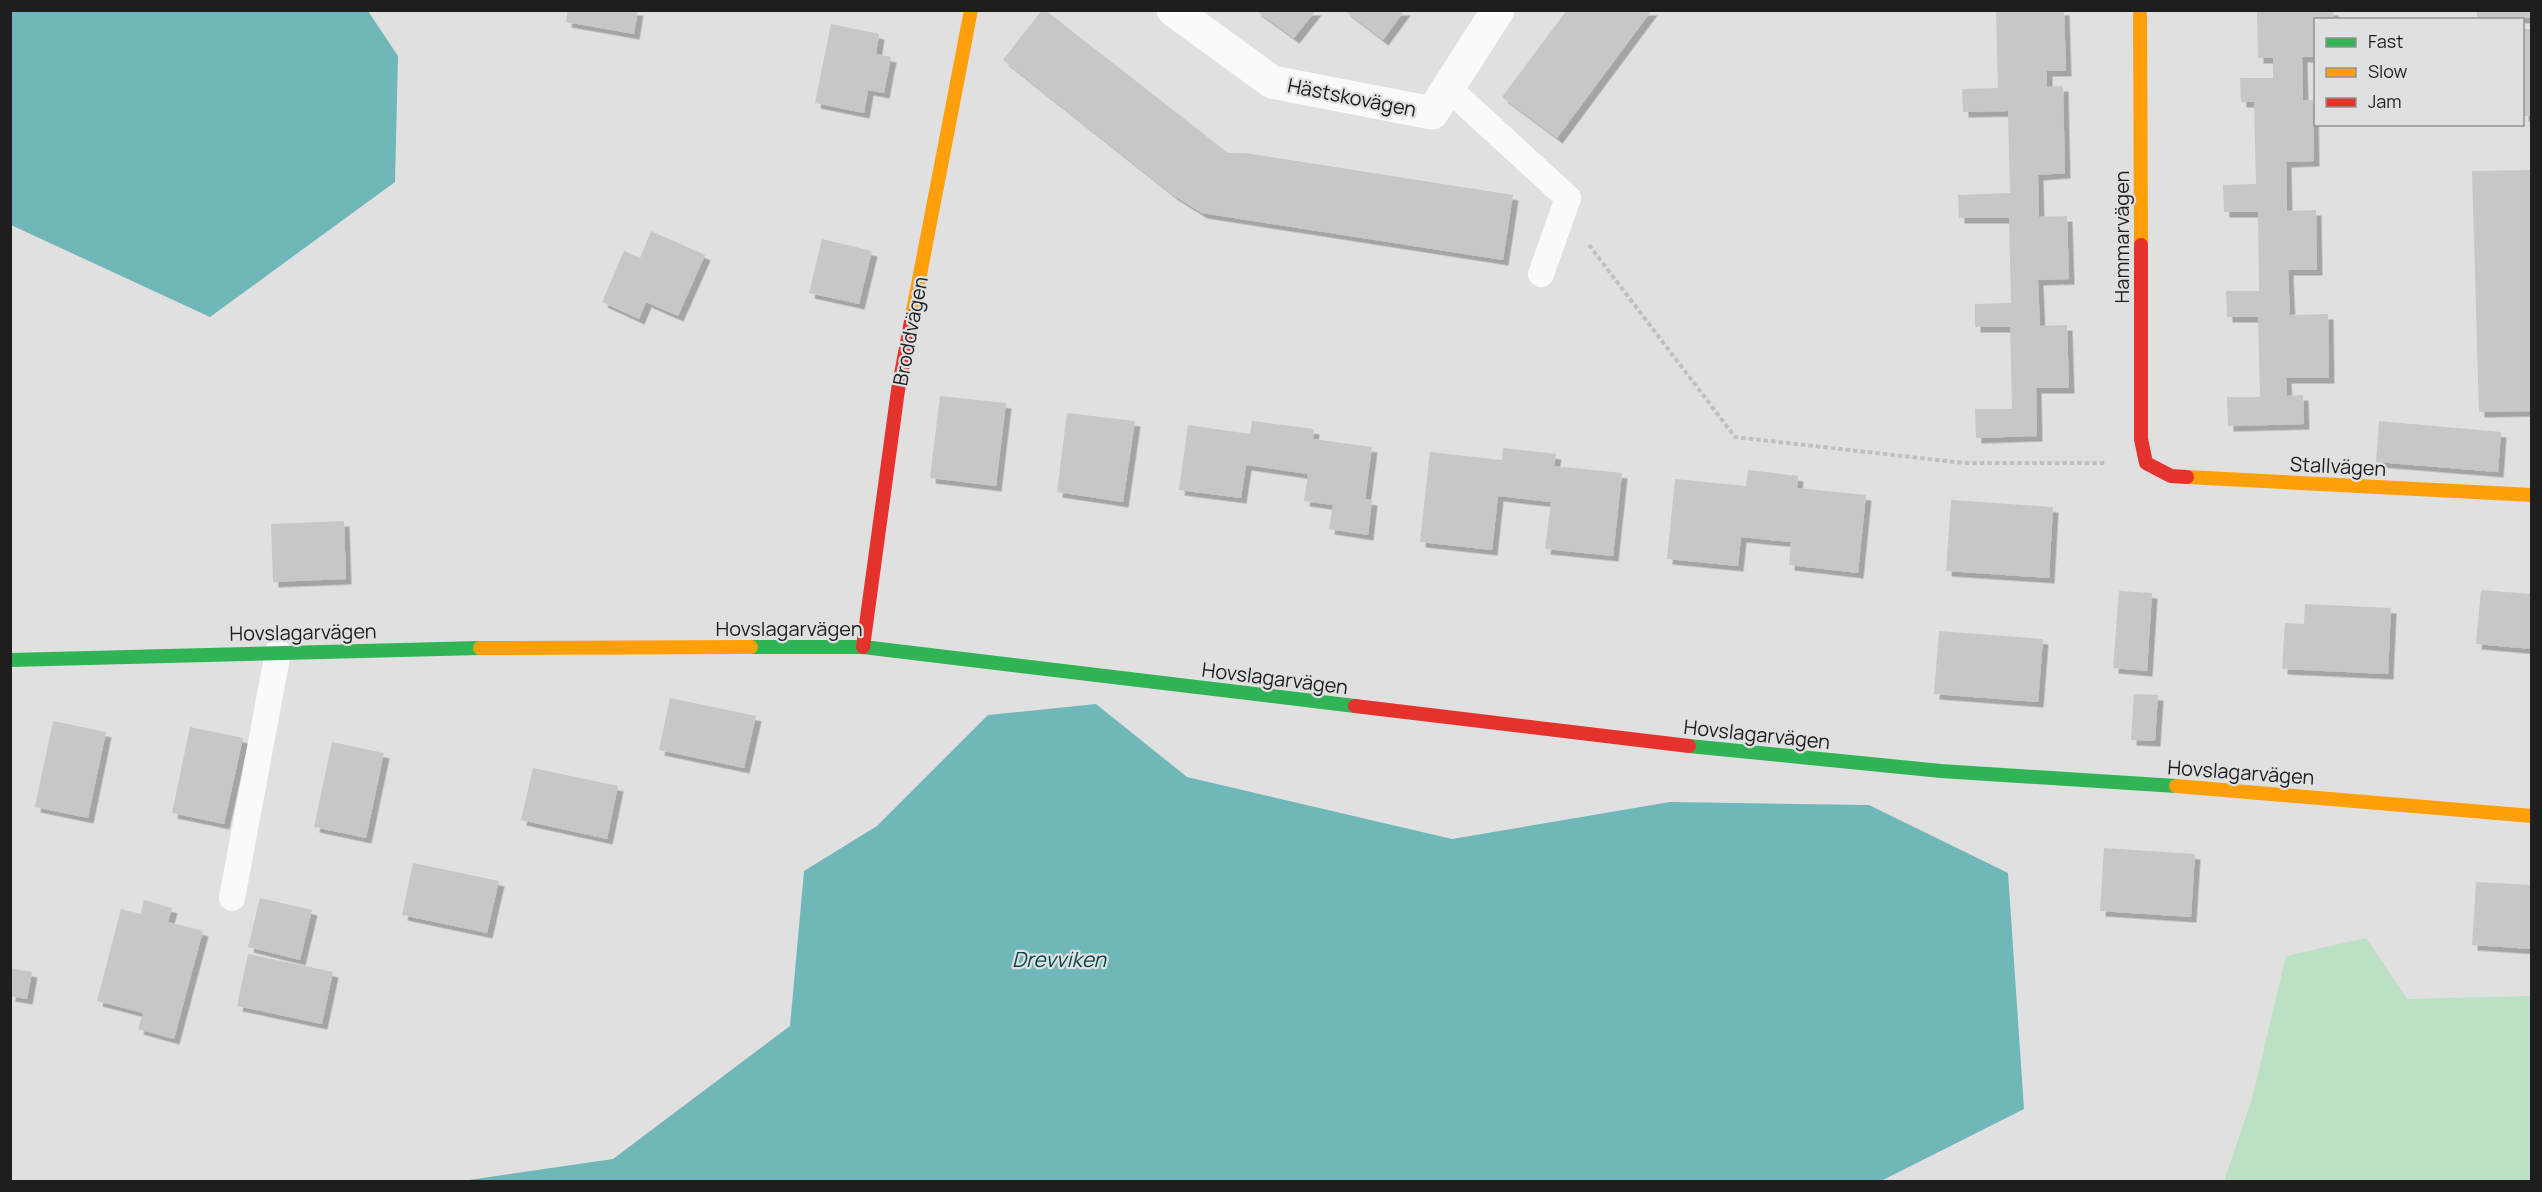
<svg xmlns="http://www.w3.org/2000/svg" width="2542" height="1192" font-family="Manrope,sans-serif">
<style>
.green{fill:#bce0c3}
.water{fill:#6fb7b8}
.building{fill:#c7c7c7;filter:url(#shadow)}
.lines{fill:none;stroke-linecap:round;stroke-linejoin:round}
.path{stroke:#c0c0c1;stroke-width:4;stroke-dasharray:4.5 3;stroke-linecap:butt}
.lane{stroke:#fafafa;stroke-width:26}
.street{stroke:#fafafa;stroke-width:33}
.fast{stroke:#30b455;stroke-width:14}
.slow{stroke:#ff9f0a;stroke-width:14}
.jam{stroke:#e5322d;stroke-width:14}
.labels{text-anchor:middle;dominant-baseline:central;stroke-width:4.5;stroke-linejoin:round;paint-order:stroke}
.street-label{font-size:20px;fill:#1e1e1f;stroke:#dfe0e1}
.water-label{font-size:21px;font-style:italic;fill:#074748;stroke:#dfe0e1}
</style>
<defs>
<filter id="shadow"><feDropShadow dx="5.5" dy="5.5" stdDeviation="0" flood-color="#0004"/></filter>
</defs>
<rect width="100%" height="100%" fill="#e0e0e0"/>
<path class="green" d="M2366 938 2407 999 2531 996V1181H2224L2252 1099 2286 956Z"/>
<path class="water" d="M11 10 368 11 398 56 395 182 210 317 11 225Z
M1096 704 1187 777 1452 839 1670 802 1869 805 2008 873 2024 1109 1879 1182 462 1181 613 1159 790 1026 804 871 877 826 988 715Z"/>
<path class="building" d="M568 10H638L634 34 566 22Z
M1042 10H1045L1228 153H1245L1513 195 1503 260 1202 213 1173 195 1003 60Z
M1255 10H1316L1294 38Z
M1344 10H1405L1383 40Z
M1567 10H1652L1557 138 1502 97Z
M1996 10H2064L2066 71H2047V87L2063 86 2065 173 2038 175 2039 217 2067 216 2069 279 2038 280 2040 326 2067 325 2069 388H2036L2037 436 1976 438 1975 409H2012L2010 327H1975V304L2011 303 2009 218H1959L1958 195 2010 193 2008 111 1963 112 1962 89 1998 88Z
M2257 10H2333L2334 20H2316V57H2302L2303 100H2313L2314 161 2286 162 2287 211 2316 210 2317 270H2288L2290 315 2328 314 2329 378H2286L2287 396 2303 395 2304 424 2228 426 2227 397H2260L2258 317H2227L2226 291H2259L2258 212H2224L2223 185 2256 184 2254 102H2241L2240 78H2273V58H2258Z
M2477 10H2532V18H2477Z
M831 24 879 34 876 54 891 57 884 93 868 90 864 113 815 103Z
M2523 29H2532V116H2523Z
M2532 170V411L2479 412 2472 171Z
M651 231 705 255 678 316 646 302 639 319 602 302 624 251 640 258Z
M822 239 872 251 859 304 809 293Z
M940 396 1006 403 996 486 930 478Z
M1067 413 1135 421 1123 502 1057 492Z
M1252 421 1314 429 1313 439 1372 447 1365 499 1372 500 1368 535 1329 529 1333 505 1304 501 1308 474 1246 465 1241 498 1179 490 1188 425 1250 434Z
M2379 421 2501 432 2498 472 2376 462Z
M1503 448 1556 454 1554 466 1622 473 1613 556 1545 549 1551 502 1498 496 1492 550 1420 542 1430 452 1502 460Z
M1748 470 1798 476 1797 488 1866 495 1858 573 1789 565 1791 542 1741 537 1738 566 1667 559 1675 479 1746 486Z
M1951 500 2053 507 2049 578 1946 571Z
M344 521 346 579 273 582 271 524Z
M2481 590 2532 594V649L2476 644Z
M2119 591 2152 593 2147 671 2113 668Z
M2305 604 2391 608 2388 674 2282 669 2285 623 2304 624Z
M1939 631 2043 639 2038 702 1934 694Z
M2134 694 2158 695 2155 741 2131 740Z
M670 698 756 716 744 768 659 750Z
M53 721 106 732 88 818 35 807Z
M190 727 243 738 224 824 172 813Z
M332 742 384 753 366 838 314 827Z
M533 768 618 786 607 839 521 820Z
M2104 848 2195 854 2191 917 2100 911Z
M413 863 499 881 487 933 402 915Z
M2476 882 2532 885V949L2472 945Z
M260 898 312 910 300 960 248 947Z
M144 900 172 908 168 922 203 931 174 1039 138 1029 143 1013 97 1001 121 909 141 914Z
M248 954 333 972 322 1024 237 1006Z
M10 968 32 972 27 999 10 996Z"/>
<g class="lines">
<path class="path" d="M1589 245 1735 437 1964 463H2106"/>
<path class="lane" d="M1447 87 1568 198 1541 274
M232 898 278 652"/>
<path class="street" d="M1173 10 1272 82 1432 113 1498 10"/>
<path class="fast" d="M751 647H863L1355 706
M10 660 480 648
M1689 746 1941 771 2176 786"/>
<path class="slow" d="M2140 10 2141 245
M912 316 971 10
M2187 477 2532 495
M480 648 751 647
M2176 786 2532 816"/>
<path class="jam" d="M2141 245V439L2146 463 2171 476 2187 477
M863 647 898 390 912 316
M1355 706 1689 746"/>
</g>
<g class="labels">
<g class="street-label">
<text transform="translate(1352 97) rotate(11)">Hästskovägen</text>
<text transform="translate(2121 237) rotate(-90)">Hammarvägen</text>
<text transform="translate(910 331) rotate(-79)">Broddvägen</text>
<text transform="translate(2338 466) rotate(3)">Stallvägen</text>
<text x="789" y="628">Hovslagarvägen</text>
<text transform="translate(303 632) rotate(-1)">Hovslagarvägen</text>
<text transform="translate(1275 678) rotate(7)">Hovslagarvägen</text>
<text transform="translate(1757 734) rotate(6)">Hovslagarvägen</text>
<text transform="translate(2241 772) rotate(4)">Hovslagarvägen</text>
</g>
<g class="water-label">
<text x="1059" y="959">Drevviken</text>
</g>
</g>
<rect width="2542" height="1192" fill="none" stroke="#1e1e1f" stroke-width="24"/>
<rect x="2314" y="18" width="210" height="108" fill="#dfe0e1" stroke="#929293" stroke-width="1.5"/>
<rect x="2326" y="38" width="30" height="9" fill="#30b455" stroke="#929293" stroke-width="1.5"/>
<text x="2368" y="48" font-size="18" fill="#1e1e1f">Fast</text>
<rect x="2326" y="68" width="30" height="9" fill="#ff9f0a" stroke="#929293" stroke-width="1.5"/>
<text x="2368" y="78" font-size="18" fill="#1e1e1f">Slow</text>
<rect x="2326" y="98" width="30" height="9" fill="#e5322d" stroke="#929293" stroke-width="1.5"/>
<text x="2368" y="108" font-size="18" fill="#1e1e1f">Jam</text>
</svg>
